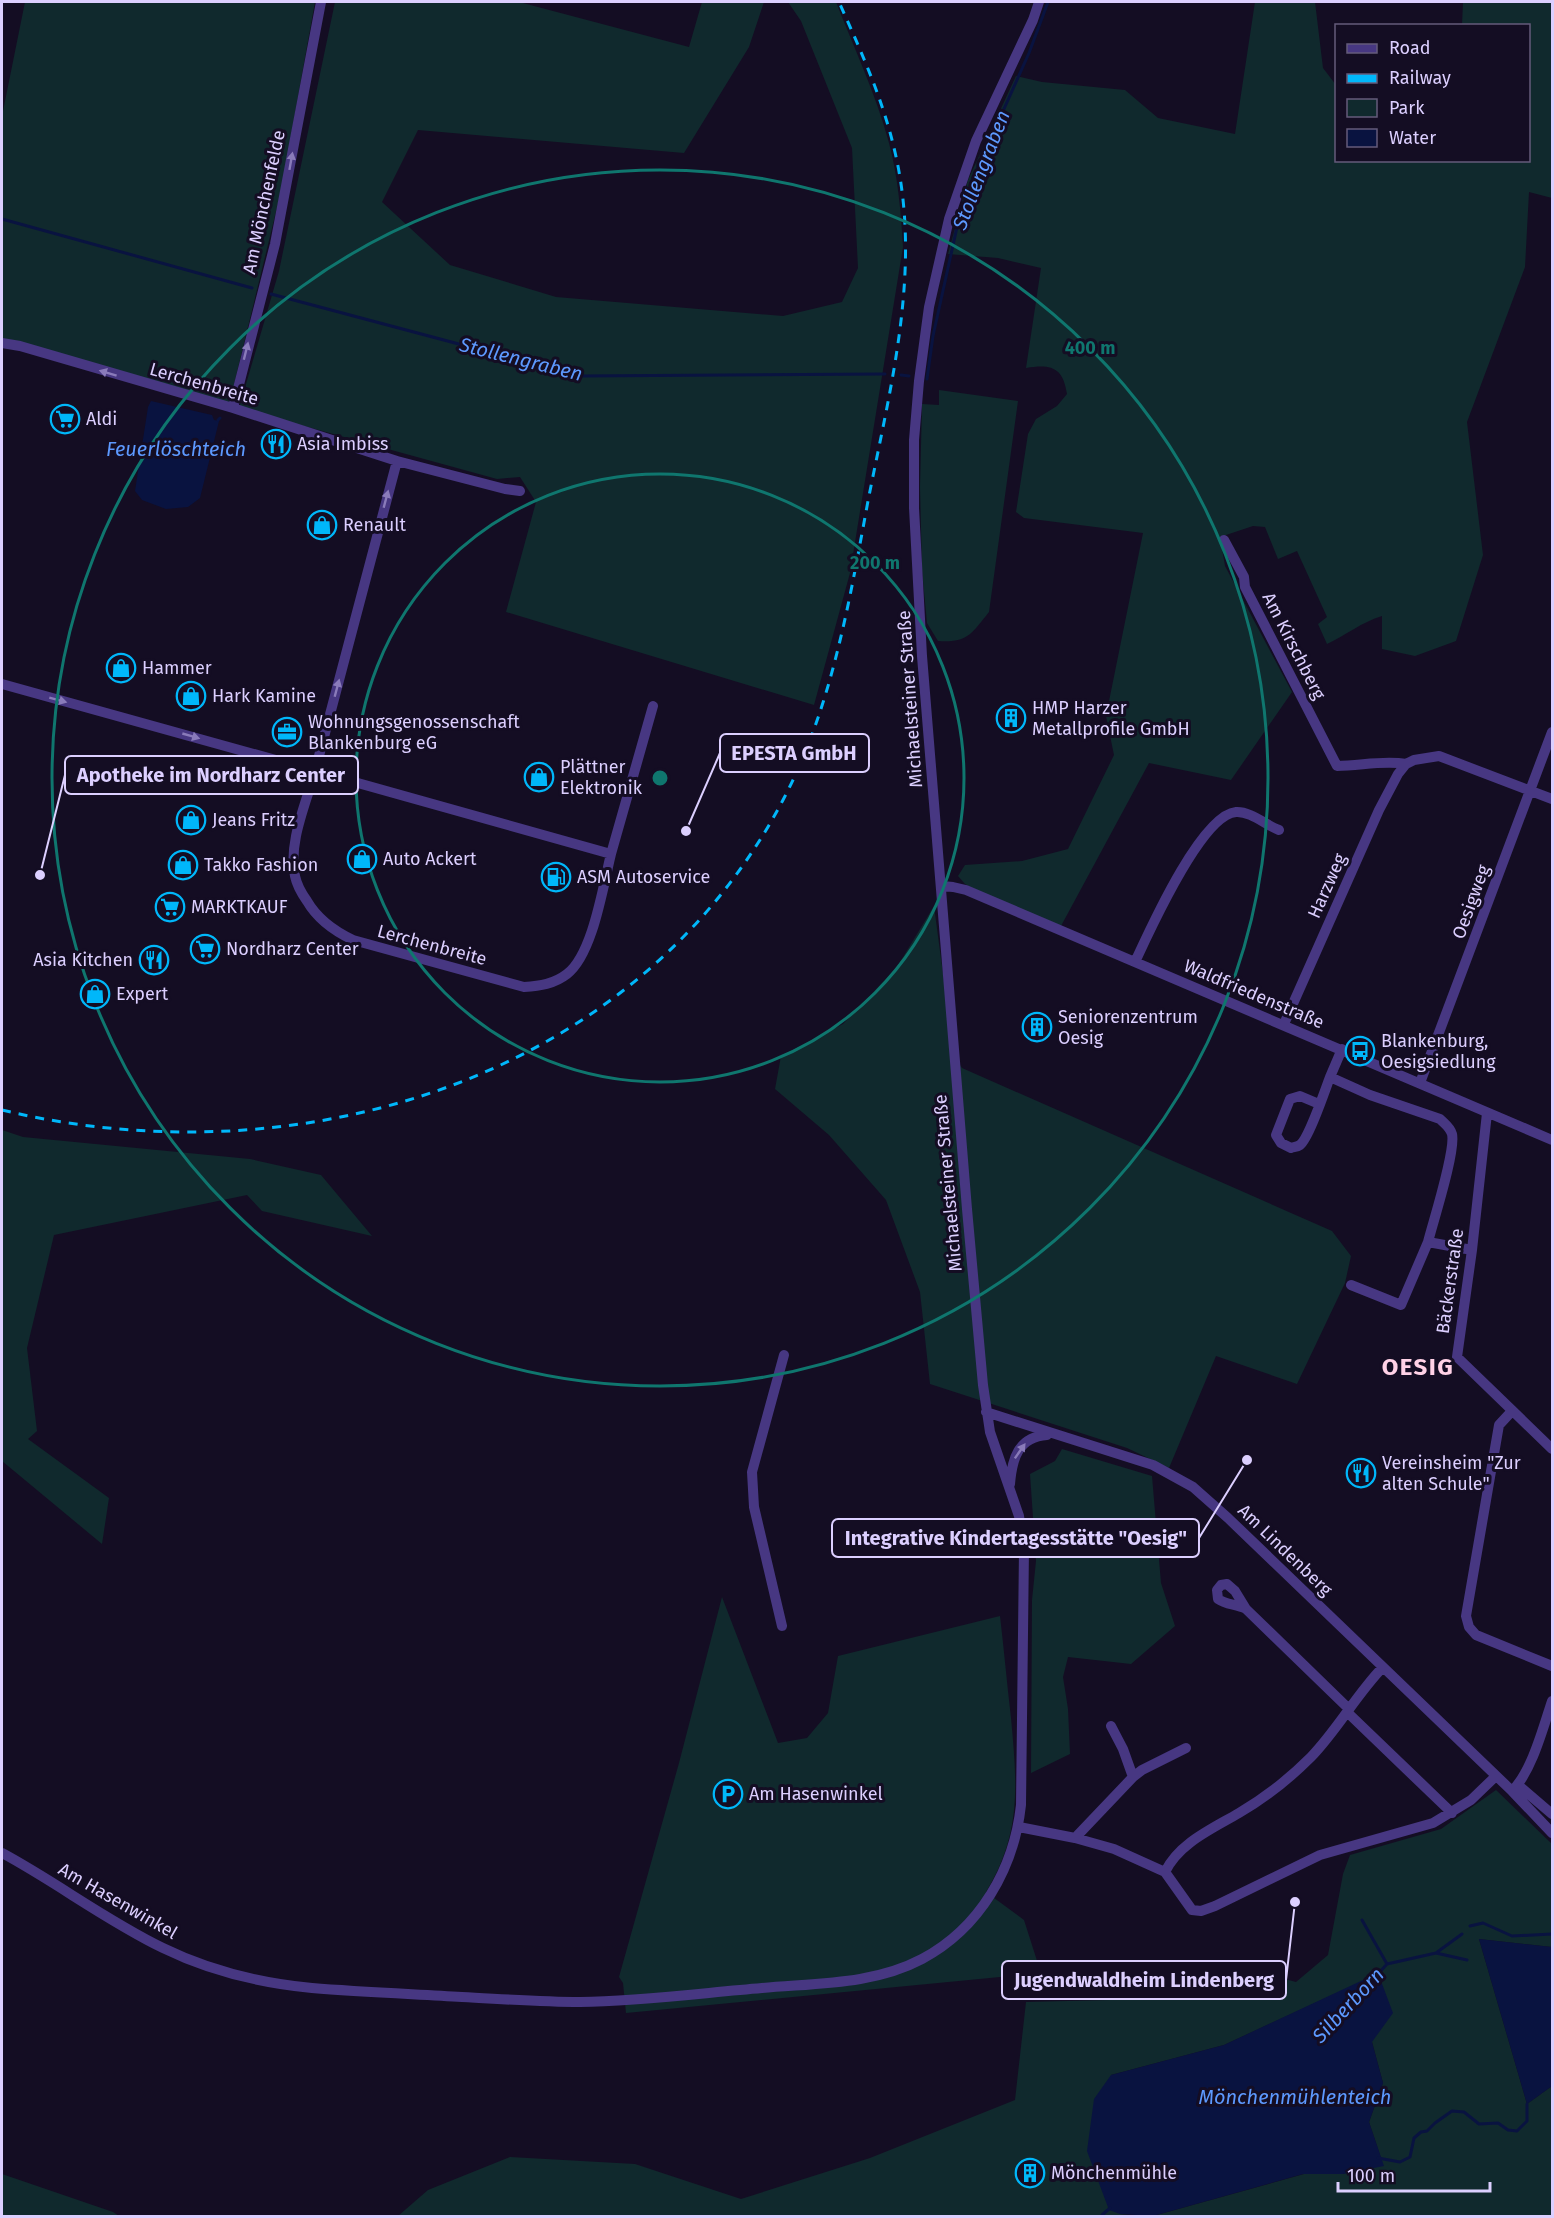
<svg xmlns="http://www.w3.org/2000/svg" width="1554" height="2218" font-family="'Fira Sans',sans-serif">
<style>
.green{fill:#10292d}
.water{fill:#091340}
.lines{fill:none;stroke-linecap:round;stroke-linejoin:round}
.stream{stroke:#091340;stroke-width:3}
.minor{stroke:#473782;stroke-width:10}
.rail{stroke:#00b7fa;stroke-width:3;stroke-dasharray:9 8;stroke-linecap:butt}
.oneway{fill:#8a7bba}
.ring{fill:none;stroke:#0f766e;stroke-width:3}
.labels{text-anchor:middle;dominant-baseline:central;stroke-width:6;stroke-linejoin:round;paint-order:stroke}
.street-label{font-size:18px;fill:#dccfff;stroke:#140d23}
.poi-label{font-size:18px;fill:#dccfff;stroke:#140d23;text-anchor:start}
.water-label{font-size:20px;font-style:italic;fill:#5d99ff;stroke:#140d23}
.district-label{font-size:24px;font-weight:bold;letter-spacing:1.5px;fill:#ffd1e6;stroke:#140d23}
.centre{fill:#0f766e;stroke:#140d23;stroke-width:3}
.ring-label{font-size:18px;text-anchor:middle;font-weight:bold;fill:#0f766e;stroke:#140d23;stroke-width:6;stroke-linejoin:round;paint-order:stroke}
.leader{fill:none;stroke:#dccfff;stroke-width:2}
.callout-dot{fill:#dccfff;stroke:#140d23;stroke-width:2}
.callout{fill:#140d23;stroke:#dccfff;stroke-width:2}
.callout-label{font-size:20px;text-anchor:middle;font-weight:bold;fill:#dccfff}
</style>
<rect width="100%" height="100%" fill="#140d23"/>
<path class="green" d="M25 2H315L281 191 229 405 2 338V116Z
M335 2H519L689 47 702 2H764L749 47 684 153 418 130 382 202 450 265 556 297 783 316 842 302 858 268 852 148 801 21 788 2H836C854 48 876 94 889 143 898 177 901 212 903 247L850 573 814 705 506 612 536 502 520 477 497 479 239 408 279 271Z
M1255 2H1315L1323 68 1336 85V160H1528V26L1462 25 1463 2H1552V198L1529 192 1525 267 1467 422 1483 555 1456 641 1415 656 1382 649V616C1362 622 1346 635 1327 644L1318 624 1327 617 1297 551 1278 559 1265 527 1253 526 1220 537 1225 566 1292 692 1231 780 1149 763 1061 926 976 890 965 884 958 876 965 865 1022 861 1068 849 1114 755 1106 716 1143 533 1024 518 1016 512 1028 434 1036 419 1057 406 1067 394C1063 367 1051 364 1026 368L1041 268 998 258 948 254 968 180 1016 76 1042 82 1125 90 1158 118 1235 134Z
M939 390 1018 401 989 612C971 634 968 643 938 641L927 623 922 570 920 487 922 404 939 405Z
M934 906 954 1056 962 1068 1332 1231 1351 1256 1345 1283 1297 1384 1216 1356 1169 1468 1127 1448 930 1384 920 1292 886 1200 829 1135 775 1089 781 1056 843 1024 897 967Z
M2 1130 23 1137 250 1159 321 1175 372 1236 262 1211 247 1195 54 1235 27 1348 37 1431 28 1439 109 1498 102 1544 2 1461Z
M1062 1449 1152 1476 1161 1583 1175 1626 1131 1664 1068 1657 1063 1677 1068 1709 1070 1754 1031 1773 1032 1600 1036 1561 1030 1474 1055 1461Z
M722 1597 778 1743 807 1738 828 1713 838 1656 1000 1616C1004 1650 1007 1684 1011 1718 1017 1784 1022 1833 986 1892L1024 1920 1039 1967 1020 1975 626 2013 623 1983 619 1977 679 1763Z
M1496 1790 1552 1844V1947L1479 1939 1527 2104 1552 2086V2216L1381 2215 1153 2216 1304 2174H1343L1381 2158 1369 2122 1383 2083 1372 2042 1378 1974 1224 2045 1111 2075 1120 2214 1139 2216H398L428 2190 510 2157 635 2164 741 2199 870 2158 1015 2100 1026 2002 1109 2000 1259 1972 1296 1982 1328 1955 1343 1874 1350 1855 1441 1829Z
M2 2174 113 2212 119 2216H2Z"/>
<path class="water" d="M151 401 212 415 214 420 219 421 200 498 188 507 166 509 142 500 135 491 148 407Z
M1479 1939 1552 1947V2086L1527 2104Z
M1378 1973 1393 2013 1372 2042 1383 2083 1369 2122 1384 2166 1343 2174H1303L1153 2216 1120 2214 1109 2210 1087 2151 1094 2099 1111 2075 1224 2045Z"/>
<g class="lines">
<path class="stream" d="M2 219 252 288
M271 294 579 376 885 374
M901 375 909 376
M927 379 933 336 959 218 973 178 1029 53 1048 2
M218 420 220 418
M1362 1920 1387 1964
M1470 1926 1483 1923 1512 1936 1552 1934
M1436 1953 1467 1960
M1377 1975 1387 1964 1436 1953 1462 1934
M1378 2158 1400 2162 1410 2157 1414 2138 1421 2132 1427 2131 1435 2123 1452 2111 1464 2112 1479 2124 1498 2123 1508 2130 1517 2131 1527 2121V2104
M1102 2215 1110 2208"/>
<path class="minor" d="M2 343 20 346 233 408 397 461 315 771 2 684
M233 408 275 244 321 2
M397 461 505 489 520 491
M1224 540 1244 577 1245 587 1337 766C1360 766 1383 760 1406 764
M315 771 611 854C603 886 593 954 567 974 554 984 540 986 524 987L353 940C334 931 318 920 307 901 302 894 297 886 295 876 288 842 306 804 315 771Z
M611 854 653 706
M942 886 953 887 966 890 1552 1140
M1135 962C1149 932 1201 815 1236 812 1250 811 1266 825 1279 830
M1284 1024 1379 810 1398 774 1406 764 1414 760 1439 756 1552 799
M1342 1049 1330 1077 1370 1095 1440 1119C1445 1124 1450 1127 1452 1134 1456 1151 1433 1222 1428 1242
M1420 1083 1552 732
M1319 1104 1300 1096 1290 1099 1276 1135 1281 1143 1291 1148C1294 1147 1297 1147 1300 1145 1309 1138 1325 1090 1330 1077
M1487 1113 1472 1250 1457 1357 1552 1449
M1351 1285 1401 1305 1428 1242 1472 1250
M1512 1411 1499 1425 1466 1616 1469 1627 1476 1635 1552 1666
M986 1412 1153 1465 1193 1487 1228 1518 1512 1791 1552 1833
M1010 1484C1012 1459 1018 1437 1047 1435
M1246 1609C1237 1604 1226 1605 1218 1599L1217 1590 1221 1585 1227 1584 1235 1591 1246 1609 1348 1708
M782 1626 754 1507 752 1472 784 1355
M1347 1712 1452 1813
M1133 1777 1142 1770 1186 1748
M1518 1785 1552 1814
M1512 1791C1532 1771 1543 1728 1552 1701
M1019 1827 1075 1838 1114 1849 1165 1872 1192 1910 1201 1911 1215 1906 1320 1855 1433 1823 1471 1800 1496 1776
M1075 1838 1133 1777 1123 1749 1111 1726
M2 1853C56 1882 107 1921 163 1948 210 1971 260 1983 312 1988 362 1992 412 1994 462 1997 502 1999 541 2002 580 2002 641 2001 702 1993 762 1988 816 1983 873 1985 922 1959 980 1928 1014 1869 1021 1805L1024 1548 1019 1516 990 1432 983 1385 967 1209 922 656 914 508V440L919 381 929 307 949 219 976 141 1033 20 1039 2
M1165 1872C1179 1843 1212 1829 1239 1813 1265 1798 1290 1778 1311 1757 1338 1729 1356 1695 1383 1667"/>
<path class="rail" d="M2 1110C297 1181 635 1081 783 800 832 707 849 603 868 501 891 384 923 266 894 148 882 97 860 49 839 2"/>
</g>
<defs><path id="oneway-solid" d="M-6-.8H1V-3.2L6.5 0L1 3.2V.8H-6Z" transform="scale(1.5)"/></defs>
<g class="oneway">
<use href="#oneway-solid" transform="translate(291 161) rotate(-80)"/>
<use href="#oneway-solid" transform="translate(246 351) rotate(-76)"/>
<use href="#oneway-solid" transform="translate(108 373) rotate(-163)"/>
<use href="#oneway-solid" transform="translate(386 499) rotate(-75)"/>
<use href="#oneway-solid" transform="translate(337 688) rotate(-75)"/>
<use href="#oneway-solid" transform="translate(58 700) rotate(15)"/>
<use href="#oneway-solid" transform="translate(191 736) rotate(16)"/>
<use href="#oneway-solid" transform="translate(1020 1451) rotate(-55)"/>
</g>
<g class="ring">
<circle cx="660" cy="778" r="304"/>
<circle cx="660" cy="778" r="608"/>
</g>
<defs>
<g id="supermarket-ring" transform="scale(1.5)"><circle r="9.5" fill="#140d23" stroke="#00b7fa" stroke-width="1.5"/><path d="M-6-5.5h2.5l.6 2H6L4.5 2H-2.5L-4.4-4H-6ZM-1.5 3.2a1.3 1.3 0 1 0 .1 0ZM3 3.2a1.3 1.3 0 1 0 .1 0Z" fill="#00b7fa"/></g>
<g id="restaurant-ring" transform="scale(1.5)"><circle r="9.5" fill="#140d23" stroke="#00b7fa" stroke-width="1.5"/><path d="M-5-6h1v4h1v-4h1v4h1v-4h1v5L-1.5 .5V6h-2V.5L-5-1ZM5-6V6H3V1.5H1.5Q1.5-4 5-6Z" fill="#00b7fa"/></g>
<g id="shop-ring" transform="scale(1.5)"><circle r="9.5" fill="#140d23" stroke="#00b7fa" stroke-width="1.5"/><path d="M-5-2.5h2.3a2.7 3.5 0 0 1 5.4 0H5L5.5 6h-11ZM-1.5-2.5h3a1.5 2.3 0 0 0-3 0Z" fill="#00b7fa"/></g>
<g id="building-ring" transform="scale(1.5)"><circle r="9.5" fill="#140d23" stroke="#00b7fa" stroke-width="1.5"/><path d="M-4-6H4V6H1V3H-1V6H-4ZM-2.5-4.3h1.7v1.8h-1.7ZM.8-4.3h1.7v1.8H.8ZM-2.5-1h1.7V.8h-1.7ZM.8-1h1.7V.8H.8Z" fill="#00b7fa"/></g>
<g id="office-ring" transform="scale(1.5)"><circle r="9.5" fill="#140d23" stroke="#00b7fa" stroke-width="1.5"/><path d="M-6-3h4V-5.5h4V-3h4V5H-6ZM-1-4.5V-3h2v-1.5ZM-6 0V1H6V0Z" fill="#00b7fa"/></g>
<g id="fuel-ring" transform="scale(1.5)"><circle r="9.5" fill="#140d23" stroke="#00b7fa" stroke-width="1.5"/><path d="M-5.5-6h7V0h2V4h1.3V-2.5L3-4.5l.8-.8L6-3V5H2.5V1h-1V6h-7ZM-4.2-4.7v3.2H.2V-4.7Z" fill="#00b7fa"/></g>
<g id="bus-ring" transform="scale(1.5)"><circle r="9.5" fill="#140d23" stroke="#00b7fa" stroke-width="1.5"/><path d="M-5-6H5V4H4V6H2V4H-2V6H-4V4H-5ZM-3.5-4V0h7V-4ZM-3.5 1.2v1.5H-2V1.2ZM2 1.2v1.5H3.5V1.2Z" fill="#00b7fa"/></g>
<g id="parking-ring" transform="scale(1.5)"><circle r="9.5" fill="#140d23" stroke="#00b7fa" stroke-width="1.5"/><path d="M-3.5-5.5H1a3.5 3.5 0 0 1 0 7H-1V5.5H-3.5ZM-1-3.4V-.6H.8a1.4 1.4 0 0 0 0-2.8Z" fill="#00b7fa"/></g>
</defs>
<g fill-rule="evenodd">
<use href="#supermarket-ring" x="65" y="419"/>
<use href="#restaurant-ring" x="276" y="444"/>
<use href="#shop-ring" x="322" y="525"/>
<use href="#shop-ring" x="121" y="668"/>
<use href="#shop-ring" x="191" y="696"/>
<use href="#building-ring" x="1011" y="718"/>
<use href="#office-ring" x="287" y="732"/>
<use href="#shop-ring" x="539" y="777"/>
<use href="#shop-ring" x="191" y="820"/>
<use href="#shop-ring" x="362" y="859"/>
<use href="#shop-ring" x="183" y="865"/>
<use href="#fuel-ring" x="556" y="877"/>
<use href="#supermarket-ring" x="170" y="907"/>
<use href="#supermarket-ring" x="205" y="949"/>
<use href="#restaurant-ring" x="154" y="960"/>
<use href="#shop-ring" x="95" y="994"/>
<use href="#building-ring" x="1037" y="1027"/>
<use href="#bus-ring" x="1360" y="1051"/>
<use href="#restaurant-ring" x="1361" y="1473"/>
<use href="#parking-ring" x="728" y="1794"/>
<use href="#building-ring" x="1030" y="2173"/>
</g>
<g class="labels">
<g class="street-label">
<text transform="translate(264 202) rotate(-78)">Am Mönchenfelde</text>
<text transform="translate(204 384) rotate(16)">Lerchenbreite</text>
<text transform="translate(1294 646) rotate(63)">Am Kirschberg</text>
<text transform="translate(910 699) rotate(-94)">Michaelsteiner Straße</text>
<text transform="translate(1327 886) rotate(-66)">Harzweg</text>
<text transform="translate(1471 902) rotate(-70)">Oesigweg</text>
<text transform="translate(432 945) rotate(15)">Lerchenbreite</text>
<text transform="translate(1254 994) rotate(23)">Waldfriedenstraße</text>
<text transform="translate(948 1183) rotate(-95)">Michaelsteiner Straße</text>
<text transform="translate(1450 1281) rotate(-82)">Bäckerstraße</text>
<text transform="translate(1285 1550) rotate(44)">Am Lindenberg</text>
<text transform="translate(118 1901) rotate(30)">Am Hasenwinkel</text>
</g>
<g class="poi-label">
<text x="86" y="419">Aldi</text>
<text x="297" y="444">Asia Imbiss</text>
<text x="343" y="525">Renault</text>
<text x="142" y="668">Hammer</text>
<text x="212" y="696">Hark Kamine</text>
<text x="1032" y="708">HMP Harzer<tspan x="1032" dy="21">Metallprofile GmbH</tspan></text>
<text x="308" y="722">Wohnungsgenossenschaft<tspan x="308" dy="21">Blankenburg eG</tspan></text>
<text x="560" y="767">Plättner<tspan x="560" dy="21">Elektronik</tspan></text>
<text x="212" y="820">Jeans Fritz</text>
<text x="383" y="859">Auto Ackert</text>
<text x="204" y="865">Takko Fashion</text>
<text x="577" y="877">ASM Autoservice</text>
<text x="191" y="907">MARKTKAUF</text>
<text x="226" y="949">Nordharz Center</text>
<text x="133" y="960" text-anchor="end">Asia Kitchen</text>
<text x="116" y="994">Expert</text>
<text x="1058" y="1017">Seniorenzentrum<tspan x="1058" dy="21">Oesig</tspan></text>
<text x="1381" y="1041">Blankenburg,<tspan x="1381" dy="21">Oesigsiedlung</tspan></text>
<text x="1382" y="1463">Vereinsheim "Zur<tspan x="1382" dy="21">alten Schule"</tspan></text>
<text x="749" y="1794">Am Hasenwinkel</text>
<text x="1051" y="2173">Mönchenmühle</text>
</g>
<g class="water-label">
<text transform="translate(981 170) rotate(-69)">Stollengraben</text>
<text transform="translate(521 359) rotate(14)">Stollengraben</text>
<text x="176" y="449">Feuerlöschteich</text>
<text transform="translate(1348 2005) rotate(-47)">Silberborn</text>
<text x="1295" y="2097">Mönchenmühlenteich</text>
</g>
<g class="district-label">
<text x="1418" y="1367">OESIG</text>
</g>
</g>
<circle cx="660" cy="778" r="9" class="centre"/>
<g class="ring-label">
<text x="1090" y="354">400 m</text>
<text x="875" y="569">200 m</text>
</g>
<path class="leader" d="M686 831L720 753M40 875L65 775M1247 1460L1199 1538M1295 1902L1286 1980"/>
<g class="callout-dot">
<circle cx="686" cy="831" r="6"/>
<circle cx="40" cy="875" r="6"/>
<circle cx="1247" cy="1460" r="6"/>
<circle cx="1295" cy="1902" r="6"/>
</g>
<g class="callout">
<rect x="720" y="734" width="149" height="38" rx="6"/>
<rect x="65" y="756" width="293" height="38" rx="6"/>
<rect x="832" y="1519" width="367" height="38" rx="6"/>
<rect x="1002" y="1961" width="284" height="38" rx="6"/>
</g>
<g class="callout-label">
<text x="794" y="760">EPESTA GmbH</text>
<text x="211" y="782">Apotheke im Nordharz Center</text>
<text x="1016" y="1545">Integrative Kindertagesstätte "Oesig"</text>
<text x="1144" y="1987">Jugendwaldheim Lindenberg</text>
</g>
<rect width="1554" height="2218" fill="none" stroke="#dccfff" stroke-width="6"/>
<rect x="1335" y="24" width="195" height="138" fill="#140d23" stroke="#645b7b" stroke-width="1.5"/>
<rect x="1347" y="44" width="30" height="9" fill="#473782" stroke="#645b7b" stroke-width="1.5"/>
<text x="1389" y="54" font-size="18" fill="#dccfff">Road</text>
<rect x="1347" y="74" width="30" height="9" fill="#00b7fa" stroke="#645b7b" stroke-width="1.5"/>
<text x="1389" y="84" font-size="18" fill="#dccfff">Railway</text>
<rect x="1347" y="99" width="30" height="18" fill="#10292d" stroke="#645b7b" stroke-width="1.5"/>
<text x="1389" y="114" font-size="18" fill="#dccfff">Park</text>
<rect x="1347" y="129" width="30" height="18" fill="#091340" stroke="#645b7b" stroke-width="1.5"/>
<text x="1389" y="144" font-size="18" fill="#dccfff">Water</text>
<path d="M1338 2182v9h152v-9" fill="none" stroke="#dccfff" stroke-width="3"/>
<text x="1347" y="2182" font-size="18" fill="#dccfff" stroke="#140d23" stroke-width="4.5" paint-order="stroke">100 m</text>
</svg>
